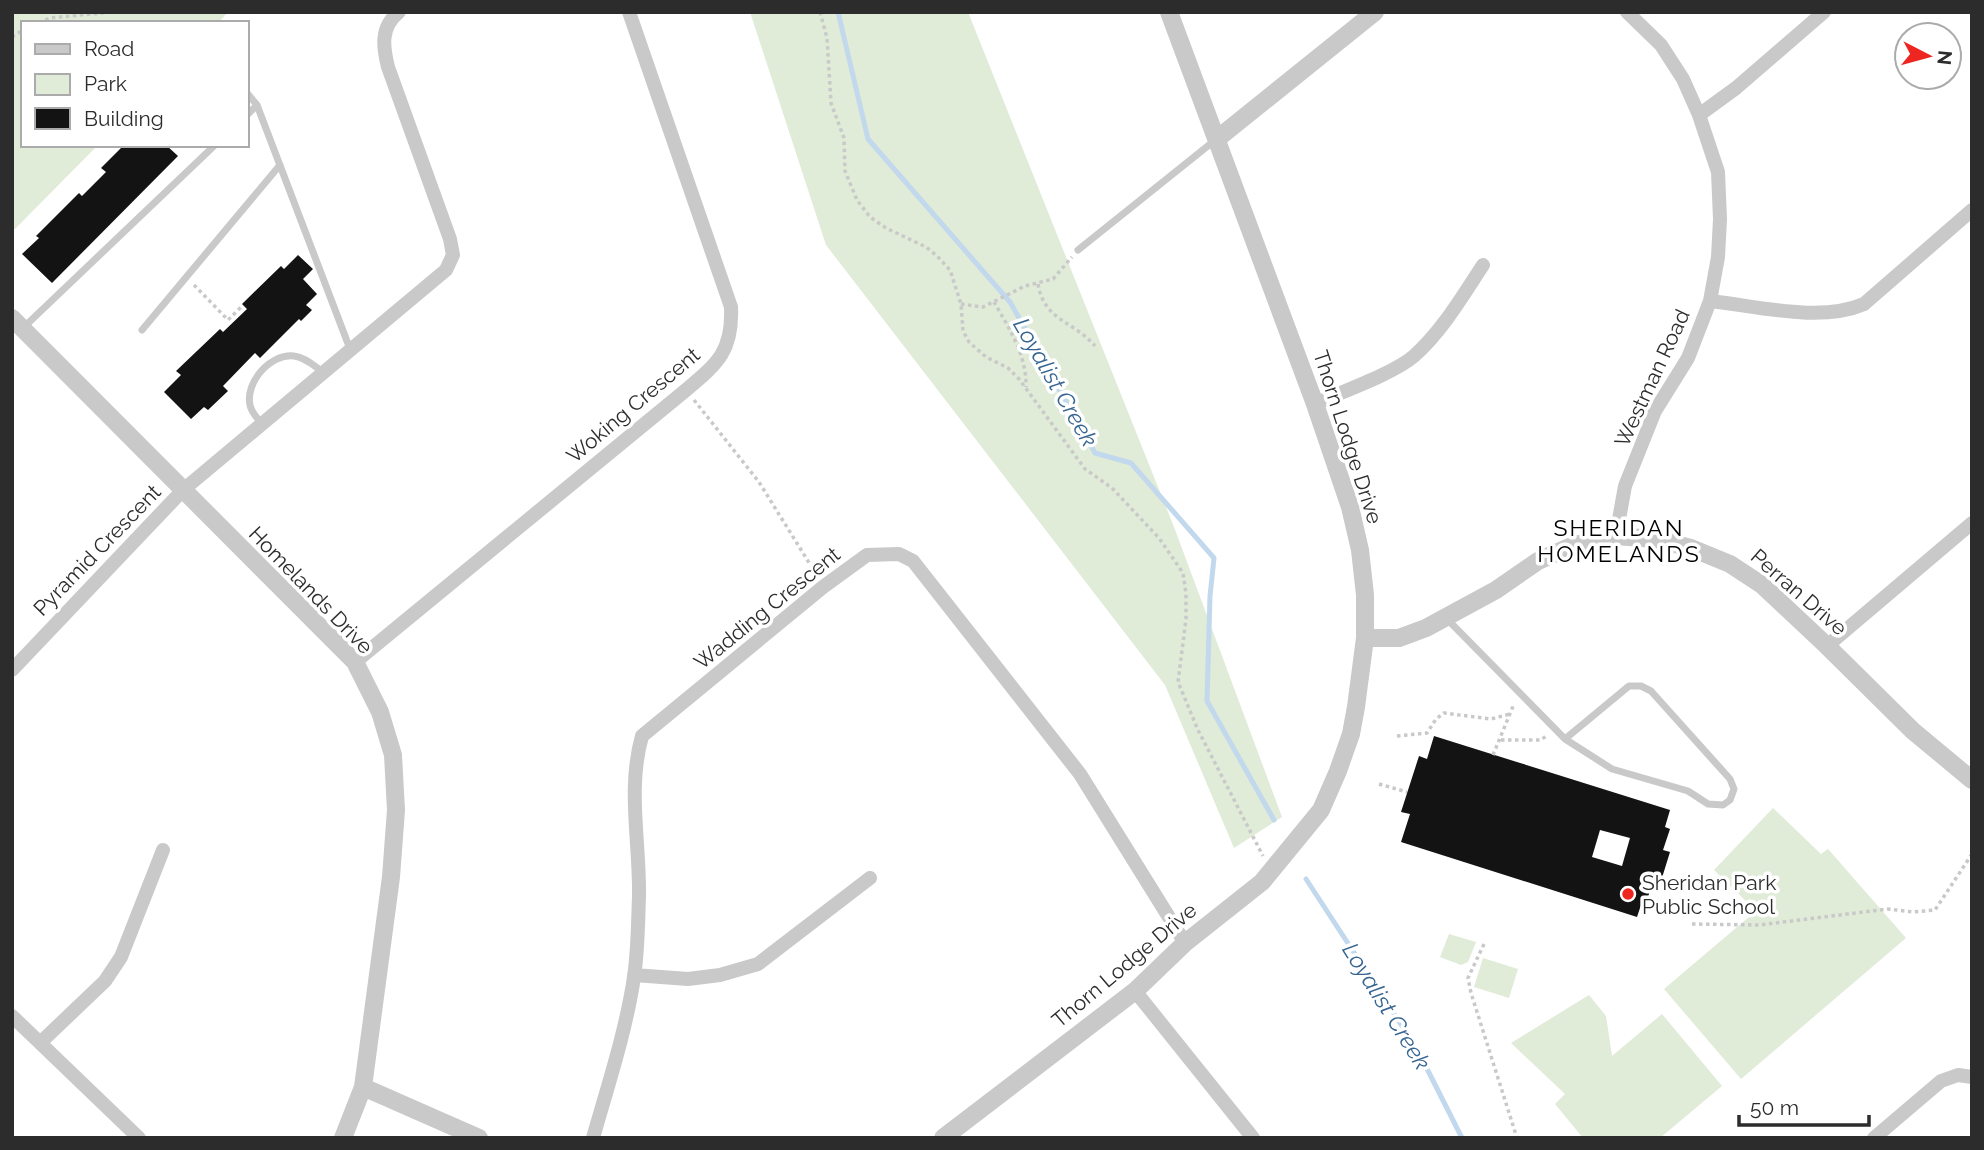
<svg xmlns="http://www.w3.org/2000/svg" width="1984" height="1150" font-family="Raleway,sans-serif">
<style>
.green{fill:#e0ebd8}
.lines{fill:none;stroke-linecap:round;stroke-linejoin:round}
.stream{stroke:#c2d8ec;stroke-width:5}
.building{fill:#131313;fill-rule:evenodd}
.path{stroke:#c9c9c9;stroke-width:3.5;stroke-dasharray:3.5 3.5;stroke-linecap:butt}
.service{stroke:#c9c9c9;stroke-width:7}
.minor{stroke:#c9c9c9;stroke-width:14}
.tertiary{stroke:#c9c9c9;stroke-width:18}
.poi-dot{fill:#ee2622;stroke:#fff;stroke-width:2.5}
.labels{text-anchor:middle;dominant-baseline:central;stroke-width:7;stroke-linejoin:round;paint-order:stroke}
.street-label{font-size:21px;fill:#2c2c2c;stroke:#fff}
.poi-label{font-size:21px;fill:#2c2c2c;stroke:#fff;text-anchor:start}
.water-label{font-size:23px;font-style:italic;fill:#366591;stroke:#fff}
.neighbourhood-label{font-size:23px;letter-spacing:2px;fill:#000;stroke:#fff}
</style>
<rect width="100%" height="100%" fill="#fff"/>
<path class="green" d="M12 12H228L218 23H23V145H98L12 232Z
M750 12H968L1174 527 1282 817 1234 848 1165 685 826 245Z
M1773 808 1821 854 1828 849 1906 938 1741 1079 1664 989 1756 911 1714 870Z
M1449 934 1476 942 1468 962 1461 965 1440 957Z
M1483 958 1518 969 1509 998 1474 987Z
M1589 995 1606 1016 1612 1056 1662 1014 1722 1086 1660 1138H1583L1555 1104 1565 1094 1511 1043Z"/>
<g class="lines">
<path class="stream" d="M838 12 868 139 1010 302 1095 453 1131 463 1214 558 1210 596 1207 701 1274 820
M1306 879 1417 1049 1462 1138"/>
</g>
<path class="building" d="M124 145H166L178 156 52 283 22 254 39 238 36 236 79 193 82 196 106 172 101 168Z
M298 255 313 269 303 279 317 294 306 305 312 310 301 321 299 319 260 358 255 353 223 386 228 391 208 410 204 407 191 419 164 392 181 375 176 371 220 329 223 332 247 309 242 304 281 266 284 269Z
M1434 736 1670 810 1665 827 1670 829 1663 850 1670 852 1661 881 1654 879 1647 900 1643 899 1637 917 1401 842 1410 814 1401 812 1419 756 1427 759ZM1600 830 1630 838 1622 866 1592 857Z"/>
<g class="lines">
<path class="path" d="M820 12 827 38 831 103 844 138 845 171 857 200 870 217 886 228 926 247 937 256 950 270 961 304 963 331 969 342 986 357 1008 368 1019 379 1085 469 1112 488 1159 538 1183 573 1186 594V619L1178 682 1198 730 1263 856
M39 23 50 18 112 12
M12 37 23 30
M1038 284C1044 321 1074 321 1095 346
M194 285 228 320 242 306
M994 302C1009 328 1027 356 1026 387
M961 304 983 307 1025 286 1053 279 1072 257
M694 400 759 482 816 574
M1397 736 1427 733 1436 719 1444 713 1491 719 1510 714
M1501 740H1541L1546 736
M1493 755 1514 704
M1379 784 1407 792
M1692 924 1759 925 1888 909 1913 912 1935 910 1972 854
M1484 944 1468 978 1471 993 1517 1138"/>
<path class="service" d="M247 93 257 105 350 349
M247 115 257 105
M1078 250 1214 141
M23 328 215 145
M142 330 280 165
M262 424C257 418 251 412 250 405 245 382 271 353 294 356 305 357 314 366 323 372
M1446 618 1565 739 1612 769 1688 791 1708 804 1723 805 1730 800 1734 789 1730 779 1651 691 1641 686H1629L1565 739"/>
<path class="minor" d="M1699 115 1736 88 1824 12
M1710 301C1757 306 1820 323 1864 304L1972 210
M1315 404C1341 392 1393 374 1414 356 1442 331 1462 297 1483 265
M1616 536 1625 486 1655 411 1688 358 1710 301 1718 257 1720 219 1718 172 1699 115 1683 79 1661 45 1627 12
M1827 646 1972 523
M355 662 686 390C718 363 733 351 731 307L629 12
M12 670 183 490 446 270 453 255 450 239 388 67C383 47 380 27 399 12
M634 975 688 979 720 975 758 964 870 878
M1135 991 1253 1138
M12 1016 139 1138
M40 1043 105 981 121 957 163 850
M593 1138C608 1085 626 1031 634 977 638 951 638 922 639 896 640 842 627 789 642 736L823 587 867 555 899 554 913 561 1080 774 1185 943
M1874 1138 1941 1081 1958 1075 1972 1077"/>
<path class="tertiary" d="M1217 139 1375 12
M12 318 355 662 380 712 393 755 396 810 391 877 363 1087 343 1138
M1365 638H1399L1426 628 1496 590 1538 561 1574 545 1616 536 1655 539 1691 548 1730 564 1762 585 1827 646 1913 731 1972 780
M363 1087 479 1138
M943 1138 1135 991 1185 943 1262 882 1321 810 1338 771 1351 734 1356 707 1365 638V595L1360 550 1350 507 1315 404 1169 12"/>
</g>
<circle class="poi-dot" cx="1628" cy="894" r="7"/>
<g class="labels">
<g class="street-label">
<text transform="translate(1652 378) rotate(-65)">Westman Road</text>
<text transform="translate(633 405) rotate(-40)">Woking Crescent</text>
<text transform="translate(1348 437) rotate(72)">Thorn Lodge Drive</text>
<text transform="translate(97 550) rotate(-46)">Pyramid Crescent</text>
<text transform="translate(311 590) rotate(46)">Homelands Drive</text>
<text transform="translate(1799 592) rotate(41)">Perran Drive</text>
<text transform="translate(767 608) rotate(-39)">Wadding Crescent</text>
<text transform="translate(1124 965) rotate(-40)">Thorn Lodge Drive</text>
</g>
<g class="poi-label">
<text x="1642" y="882">Sheridan Park<tspan x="1642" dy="24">Public School</tspan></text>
</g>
<g class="water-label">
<text transform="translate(1056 382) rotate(60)">Loyalist Creek</text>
<text transform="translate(1387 1006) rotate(58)">Loyalist Creek</text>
</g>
<g class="neighbourhood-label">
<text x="1619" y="527">SHERIDAN<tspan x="1619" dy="26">HOMELANDS</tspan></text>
</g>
</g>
<rect width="1984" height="1150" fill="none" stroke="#2c2c2c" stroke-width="28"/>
<rect x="21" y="21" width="228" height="126" fill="#ffffff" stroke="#ababab" stroke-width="2"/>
<rect x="35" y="44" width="35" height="10" fill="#c9c9c9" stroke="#ababab" stroke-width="2"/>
<text x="84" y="56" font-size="21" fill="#2c2c2c">Road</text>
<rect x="35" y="74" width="35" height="21" fill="#e0ebd8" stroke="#ababab" stroke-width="2"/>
<text x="84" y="91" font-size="21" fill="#2c2c2c">Park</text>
<rect x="35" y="108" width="35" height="21" fill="#131313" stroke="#ababab" stroke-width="2"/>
<text x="84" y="126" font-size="21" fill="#2c2c2c">Building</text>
<g transform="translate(1928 56) rotate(96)"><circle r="33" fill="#ffffff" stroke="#ababab" stroke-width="2"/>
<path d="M0-5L12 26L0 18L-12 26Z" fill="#ee2622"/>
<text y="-10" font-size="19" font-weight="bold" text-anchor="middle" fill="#2c2c2c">N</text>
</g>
<path d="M1739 1115v10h130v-10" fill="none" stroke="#2c2c2c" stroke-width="3.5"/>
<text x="1750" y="1115" font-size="21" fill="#2c2c2c" stroke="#ffffff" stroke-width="5" paint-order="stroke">50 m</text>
</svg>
